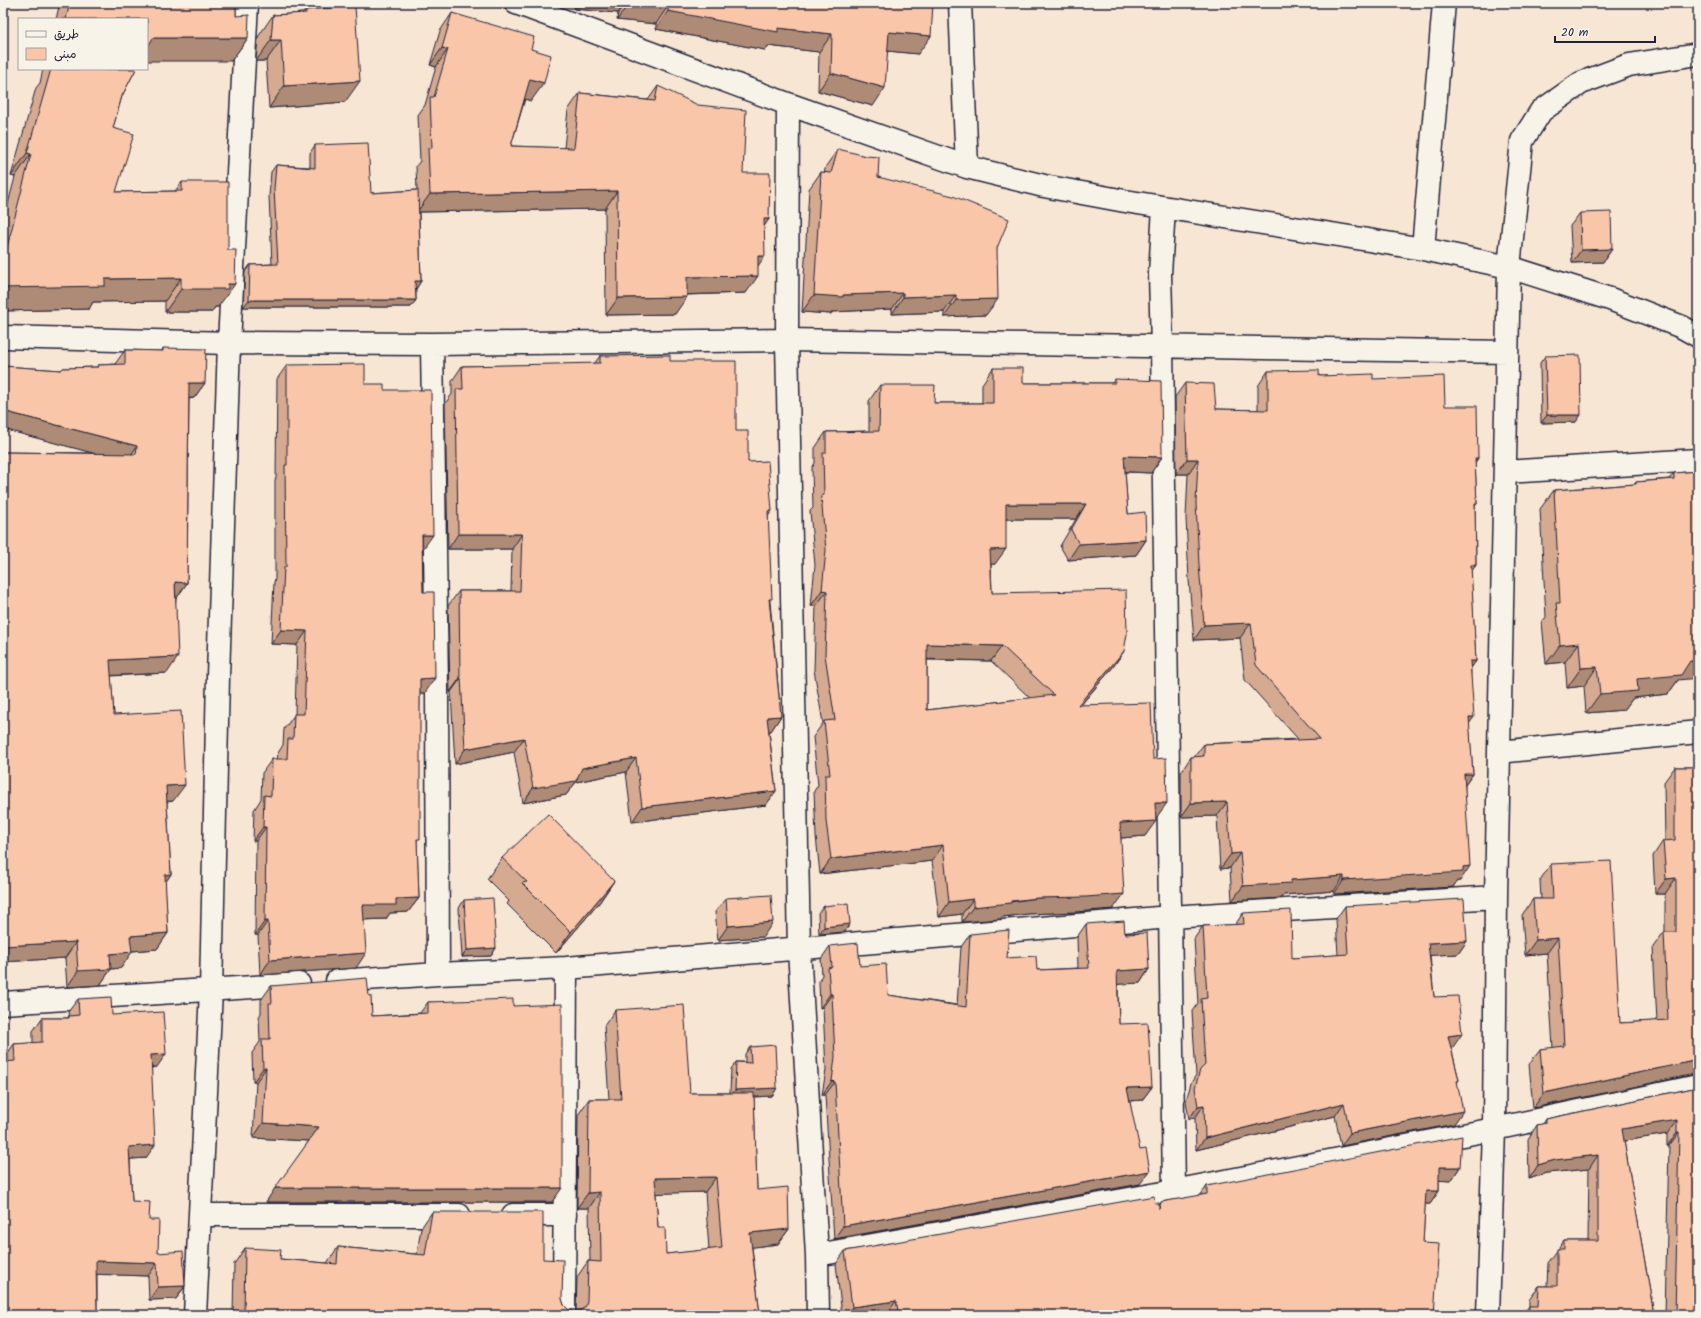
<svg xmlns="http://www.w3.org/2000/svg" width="1701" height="1318" font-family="Kalam,'Playpen Sans Arabic',sans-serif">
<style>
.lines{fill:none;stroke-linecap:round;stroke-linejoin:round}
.minor-casing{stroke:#22223b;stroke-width:25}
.minor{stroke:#f7f3e8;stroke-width:22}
.wall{fill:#d6aa91;stroke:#22223b;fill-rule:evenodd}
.shaded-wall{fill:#ae8b76;stroke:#22223b}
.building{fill:#f9c6a9;stroke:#22223b;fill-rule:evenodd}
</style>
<rect width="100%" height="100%" fill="#f8e6d5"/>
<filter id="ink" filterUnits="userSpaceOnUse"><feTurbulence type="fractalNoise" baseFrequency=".025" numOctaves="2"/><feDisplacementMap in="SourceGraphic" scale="8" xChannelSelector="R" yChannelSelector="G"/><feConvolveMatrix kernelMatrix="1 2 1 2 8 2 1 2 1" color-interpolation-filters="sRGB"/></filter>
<g filter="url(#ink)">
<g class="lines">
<g class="minor-casing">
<path id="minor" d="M516 3 788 104 967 167 1044 186 1125 201 1344 236 1423 249 1509 267 1610 299 1682 327 1698 336
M960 3 967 167
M788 104 787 340 799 949 817 1255 818 1315
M1164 208 1160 274 1162 346 1174 1191
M1423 249 1444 3
M3 337 229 343 432 344 787 340 1507 352
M432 344 437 685 438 974
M1505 472 1698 460
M1499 752 1698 732
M337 981 438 974 566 968 1170 917 1496 897
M3 1003 299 984
M200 1215H459
M513 1215H565
M817 1255 1174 1191 1494 1129 1698 1086
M195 1315 211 991 218 677 229 343 247 3
M564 1315 566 968
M1488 1315 1494 1129 1496 897 1509 267 1522 141 1541 111 1581 83 1629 65 1698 54"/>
</g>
<use href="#minor" class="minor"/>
</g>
<path class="wall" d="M60 3H236V16L248 38 231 61 147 19H56Z
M575 3H933L918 54 888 51 873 106 818 91 819 52 768 46 765 50 656 29V24L617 20 618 13 574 9Z
M306 10 345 102 269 108 266 61H256L258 37 273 15 303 13Z
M452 13 531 49V101L525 99 511 146 564 148 568 110 580 93 648 100 658 86 743 173 769 219 764 226 758 266 746 293 687 295 675 314 606 315 605 209 419 212 421 281 416 289V300L411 307H243L245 272 250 265 272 264 269 196 271 172 276 165 310 167V153L315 145 371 193 417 190 416 166 420 161 418 115 425 105 436 67 430 65 440 31Z
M43 69H136L122 96 113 128 116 192 175 191 182 182 218 307H215L212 312H165V301L93 302 89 309 3 311V223L15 177 11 176 36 88 40 83Z
M838 149 878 177 997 248 986 315 944 317V312L892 314V309L832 312 831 314 802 312 809 189 821 172 824 173 826 166Z
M1580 213 1612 249 1603 262 1572 263 1570 226Z
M163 348 205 383 194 398 189 399 187 583 176 599 167 673 111 676 114 715 173 801 167 802 171 874 165 883 168 933 157 949 132 951 121 968 111 969 100 985 67 987 65 958 3 962V452L94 453 3 429V366L61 370 63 368 97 367 98 365 115 364 125 350 162 351Z
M600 356 670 361 736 431 768 516 770 602 781 716 771 731H769L776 791 766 805 632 822 626 772 576 782 566 795 523 803 514 752 455 764 451 692H450L448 606 459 591H511L512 549H448L445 404 452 394V381L462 366 594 364Z
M1545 356 1576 422 1541 423 1540 363Z
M287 365 365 384 384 390 422 549 425 693H420L417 844 419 898 408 912 390 913 386 919 364 920 356 968 260 975 258 935H255L256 841H253L254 810 261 799 262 773 272 759H277L278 753 283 745 284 729 295 714 297 645 271 644 274 582 275 579V480L276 478 277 379Z
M993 368 1023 383H1112L1115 379 1162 457 1151 473 1125 472 1128 514 1146 540 1136 555 1068 560 1060 546 1076 519H1006L995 564H991L992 593 1124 651 1113 667 1081 705 1153 759 1156 818 1145 836 1121 838 1113 909 1075 912 1028 914 1002 917 1000 919 962 922V914L939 917 932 861 820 874 816 836 814 791 818 785 813 737 823 723 814 670 816 606H811L815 565 810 511 813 508 812 468 815 463V448L826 432 869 431V401L880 385 934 403H982V384ZM927 660 991 661 1030 698 927 710Z
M1268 371 1319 376 1373 379 1445 406 1478 458 1475 463 1477 504 1475 506 1476 565 1471 572 1476 661 1471 668 1469 724 1473 774 1465 785 1460 881H1457L1453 887 1334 894V891L1283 895 1281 898 1232 901 1230 868 1220 869 1217 816 1181 817V772L1191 757H1194L1204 744 1298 739 1245 680 1240 638 1194 640 1189 580 1186 518 1188 474H1176L1175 397 1185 383 1216 409 1258 410V386Z
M1698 471 1678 680 1668 694 1633 698 1624 710 1586 713 1584 686 1567 688 1565 662 1546 664 1542 622 1546 617 1540 509 1554 490 1635 484 1636 482 1669 479 1674 473Z
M1675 767H1698V1074H1695L1533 1108 1529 1064 1540 1049 1553 1048 1547 953 1525 955 1522 915 1533 899H1541L1540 880 1551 864 1620 1023 1657 1021 1653 947 1664 932H1665V894H1655L1653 856 1663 841H1665L1664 782Z
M502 858 614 881 599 903 556 953 507 904 509 901 487 879Z
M726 898 763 937 718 940 715 912Z
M464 900 496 948 491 956 462 957 459 908Z
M824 906 845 932 819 934 818 913Z
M1345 906 1467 941 1458 954 1430 955 1434 997 1453 1047H1451L1459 1080 1457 1083 1454 1124 1341 1146 1335 1116 1196 1150 1195 1118 1189 1119 1186 1101 1191 1083 1196 1075 1192 1011 1198 1003 1194 939 1203 926 1235 925 1243 913 1292 958 1338 955 1336 919Z
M1086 924 1125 934 1149 969 1140 983 1118 984 1119 1024 1152 1087 1142 1100 1130 1101 1140 1184 834 1239 825 1095H822L826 1070 823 1007 820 1008 819 981 822 975 821 959 830 946 860 966 888 995 957 1005 961 947 970 934 1007 958 1037 970 1078 968 1077 937Z
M271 986 369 996 372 1016 420 1013 428 1002 513 1006 552 1202H266L309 1141 253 1138 256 1082H253L252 1053 260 1042 259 1017 261 1013V1000Z
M78 999 112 1015 157 1067 151 1068 146 1158 130 1159 132 1201 149 1220 158 1253 185 1286 176 1299 149 1300 148 1276 97 1274V1312L95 1315H3L5 1057 14 1044 33 1043V1031L42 1018H67L69 1016 68 1012Z
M615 1010 690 1093H730L731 1069 736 1062H745V1054L750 1047 777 1088 772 1096 754 1097 757 1190 789 1229 778 1244 752 1247 760 1315H233L234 1264 245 1248 280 1259 327 1263 338 1247 417 1254 421 1228 432 1212 543 1259 562 1299 564 1305 569 1310 575 1312 576 1311 577 1277 588 1261H590L589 1208H577L578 1115 589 1099H609L604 1026ZM705 1192 709 1250 666 1254 658 1228 656 1193Z
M1698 1087V1315H1665L1669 1146H1667V1134L1624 1141 1654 1315H1522L1529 1306V1300L1539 1286H1547L1548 1263 1564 1241H1588L1589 1169 1546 1173 1529 1179 1528 1139 1537 1125 1543 1124 1546 1119Z
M1460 1167 1451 1181 1439 1180V1191L1430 1204H1425L1423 1243 1434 1315H887V1314L842 1315 836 1264 845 1251 1155 1203 1159 1206 1161 1202 1200 1196 1207 1186Z"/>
<path class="shaded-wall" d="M578 3H625L618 13 574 9Z
M629 3H635L668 6 656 24 617 20Z
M668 11 778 28 832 34 819 52 768 46 765 50 656 29Z
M889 32 931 36 918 54 877 50Z
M153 38H248L231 61H147V46Z
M271 40H281L266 61H256Z
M442 48 448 49 436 67 430 65Z
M831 73 885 88 873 106 818 91Z
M530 79 544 83 531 101 518 97Z
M360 81 345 102 269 108 284 86Z
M27 153 31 154 15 177 11 176Z
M617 191 605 209 417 212 430 194Z
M764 219H769L757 237Z
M1612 249 1603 262 1572 263 1581 250Z
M758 256H765L753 273Z
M758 276 746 293 675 295 687 277Z
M181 278 165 301 93 302 89 309 3 311V288L105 279Z
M415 281H421L416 289H410Z
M228 284H235L218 307H215L212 312H165L181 289Z
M903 293 892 309 832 312 831 314 802 312 814 295H843Z
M956 295 944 312 892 314 903 297Z
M687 297 675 314 606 315 618 298Z
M998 299 986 315 944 317 956 300Z
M249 300H416L411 307H243Z
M189 383H205L194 398 178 399Z
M3 411 137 446 126 462 3 429Z
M1547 415H1581L1576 422 1541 423Z
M1124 456 1162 457 1151 473 1113 471Z
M1475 458H1478L1468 473Z
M1187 459H1198L1188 474H1176Z
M1006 504H1086L1076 519H995Z
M768 511H772L761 526Z
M458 534H522L512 549H448Z
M422 535H433L423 549Z
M1146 540 1136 555 1068 560 1079 544Z
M1006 549 995 564 980 565 990 550Z
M1471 565H1476L1466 579Z
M175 582 187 583 176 599Z
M822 590 827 591 816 606H811Z
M1251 623 1240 638 1194 640 1204 625Z
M281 630 307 631 297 645 271 644Z
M1579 643 1565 662 1546 664 1560 645Z
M927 644 1002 646 991 661 916 659Z
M1124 651 1113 667 1067 721 1078 705Z
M178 657 167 673 99 676 110 660Z
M1470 661H1476L1466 675Z
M1690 661H1698V678L1678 680 1668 694 1633 698 1624 710 1586 713 1600 694 1637 679Z
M1597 667 1584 686 1567 688 1581 668Z
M435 678 425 693H410L420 679Z
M460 678H461L451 692H450Z
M781 716 771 731 757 732 767 717Z
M1469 717H1474L1464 731Z
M524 738 514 752 455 764 465 749Z
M636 758 626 772 576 782 566 795 523 803 533 788 582 768Z
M1464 774H1473L1462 789Z
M185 785 173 801 155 802 166 786Z
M776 791 766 805 632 822 642 807Z
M1227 802 1217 816 1181 817 1191 803Z
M1155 803H1167L1156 818 1144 819Z
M1156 821 1145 836 1109 839 1120 823Z
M263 827H266L256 841H253Z
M943 845 932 861 820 874 831 859Z
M1240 853 1230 868 1220 869 1231 854Z
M1470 866 1460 881H1457L1453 887 1334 894 1344 880Z
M171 874 160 890 165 875Z
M1344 876 1334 891 1283 895 1281 898 1232 901 1243 886 1291 880Z
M1676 878 1665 894H1655L1666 879Z
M614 881 599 903 556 953 571 932Z
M1124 894 1113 909 1075 912 1028 914 1002 917 1000 919 962 922 973 907 1038 898Z
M419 898 408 912 390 913 386 919 352 920 363 905 396 899Z
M973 899 962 914 939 917 949 902Z
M265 921H268L258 935H255Z
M773 922 763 937 718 940 728 926Z
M850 924 845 932 819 934 824 927Z
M168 933 157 949 119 952 130 936Z
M1558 938 1547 953 1525 955 1536 940Z
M1467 941 1458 954 1419 956 1428 943Z
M76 942 65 958 3 962V946Z
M496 948 491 956 462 957 467 950Z
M132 952 121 968 111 969 100 985 67 987 78 971 110 954Z
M366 953 356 968 260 975 270 960Z
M1149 969 1140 983 1108 985 1117 971Z
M830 994H832L823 1007 820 1008Z
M1462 1034 1453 1047 1439 1049 1448 1036Z
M166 1054 157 1067 142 1068 151 1055Z
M1698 1060V1074H1695L1533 1108 1544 1093Z
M263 1068H266L256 1082H253Z
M832 1081 835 1082 825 1095H822Z
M1152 1087 1142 1100 1118 1102 1127 1088Z
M777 1088 772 1096 730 1098 735 1090Z
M1344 1103 1335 1116 1196 1150 1205 1138Z
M1204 1105 1195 1118 1189 1119 1198 1106Z
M1463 1111 1454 1124 1341 1146 1350 1133Z
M1677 1120 1667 1134 1612 1143 1622 1129Z
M263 1123 319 1127 309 1141 253 1138Z
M1677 1132H1679L1669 1146H1667Z
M155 1145 146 1158 120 1160 129 1147Z
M1598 1155 1589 1169 1546 1173 1529 1179 1538 1165 1555 1160Z
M1439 1167H1460L1451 1181 1430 1180Z
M1150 1171 1140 1184 834 1239 843 1226Z
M716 1177 705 1192 644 1194 655 1178Z
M275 1188H562L552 1202H266Z
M1426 1191H1439L1430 1204H1416Z
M600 1192 589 1208H577L588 1193Z
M789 1229 778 1244 739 1249 750 1233Z
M96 1261 157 1263 148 1276 87 1274Z
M185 1286 176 1299 149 1300 158 1287Z
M896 1301 887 1314 847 1315 852 1307Z
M91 1312H97L95 1315H89Z"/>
<path class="building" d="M70 3H236V16L249 15 248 38H153L147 48V19H66Z
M635 3H933L931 36 889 32 885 88 831 73 832 34 778 28V32L668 11V6Z
M355 6 360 81 284 86 281 40H271L273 15 306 13V10Z
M452 13 534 37 531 49 551 55 544 83 530 79 511 146 574 148 580 93 655 101 658 86 698 105 746 110 743 173H770L769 219H764L765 256H758V276L687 277V297L618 298 617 191 430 194 428 148H432L430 97H434L448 49 442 48Z
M51 69H136L122 96 113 128 134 134 116 192 182 191V182H228V250H236L235 284H228V289H181V278L105 279V286L3 288V263L31 154 27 153Z
M368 143 371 193 418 190 421 281H415L416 300H249L250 265 278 264 274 189 276 165 315 168V145Z
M838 149 866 156 879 157 878 177 953 196 1009 219 997 248 998 299 956 300V295L903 297V293L843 295V297L814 295 821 172 831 173Z
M1611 212 1612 249 1581 250 1580 213Z
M163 348 206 349 205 383H189L187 583 175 582 178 657 110 660 114 715 181 711 185 785 166 786 171 874 165 875 168 933 130 936 132 952 110 954 111 969 78 971 76 942 3 946 4 928H3V452L136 454 137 446 3 411V366L61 370 63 368 98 367V365L125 364V350L163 351Z
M670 355V361H736V431H748V462L768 461 772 511H768L772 599H769L781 716 767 717 776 791 642 807 636 758 582 768 576 781 533 788 524 738 465 749 461 678H460L459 591H520L522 534H458L456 389H463L462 366 600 363V356Z
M1580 355 1581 415H1547L1545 356Z
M365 364V384H384V390H431L433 535H422L423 592H434L435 678 420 679V839H417L419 898 396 899V905H363L366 953 270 960 268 921H265L266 827H263L264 795 271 796 272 759H287L288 739H293L294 714H304L307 631 281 630 284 567H286L285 465H287V365Z
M993 368H1023V383H1115V379L1161 381 1162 457 1124 456 1128 514 1145 512 1146 540 1079 544 1071 530 1086 504H1006V549L990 550 992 593 1126 590 1127 634 1124 651 1078 705 1151 703 1153 759 1166 758 1167 803H1155L1156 821 1120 823 1124 894 1086 897 1038 898 1011 901V903L973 907V899L949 902 943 845 831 859 826 821 825 775H830L824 721 835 720 825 655 827 591 822 590 826 550 821 496 824 495 823 453H826V432L879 431 880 385H935L934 403H993ZM927 644 1002 646 1054 695 927 710Z
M1319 370V376L1373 374V379L1444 376 1445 406H1477L1478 458H1475L1477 504H1475L1476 565H1471L1476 661H1470L1474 717H1469L1473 774H1464L1470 866 1463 867V872L1344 880V876L1291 880V883L1243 886 1240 853 1231 854 1227 802 1191 803V757L1204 756V744L1320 739 1256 665 1251 623 1204 625 1199 565 1196 503 1198 459H1187L1185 383 1214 384 1216 409 1268 410V371Z
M1698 471V661H1690L1681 675 1637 679 1638 691 1600 694 1597 667 1581 668 1579 643 1560 645 1556 603H1560L1554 490 1636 484V482L1674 479V473Z
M1675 767H1698V1060L1544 1093 1540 1049 1564 1046 1558 938 1536 940 1533 899H1553L1551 864 1611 861 1620 1023 1668 1020 1664 932H1676V878L1666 879 1663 841 1675 840Z
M548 814 614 881 571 932 522 883 527 882 502 858Z
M771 895 773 922 728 926 726 898Z
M493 898 496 948 467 950 464 900Z
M1464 899 1467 941 1428 943 1434 997 1458 996 1462 1034 1448 1036 1459 1080 1457 1081 1463 1111 1350 1133 1344 1103 1205 1138 1204 1105 1198 1106 1195 1088 1200 1070 1205 1065 1201 999 1207 998 1203 926 1244 924 1243 913 1291 910 1292 958 1348 954 1345 906Z
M848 903 850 924 824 927V906Z
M1124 921 1125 934 1147 933 1149 969 1117 971 1119 1024 1148 1023 1152 1087 1127 1088 1140 1150 1146 1149 1150 1171 843 1226 835 1082 832 1081 835 1057 832 994H830L828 968 832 967 830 946 858 943 860 966 886 964 888 995 966 1007 970 934 1009 930 1007 958 1036 956 1037 970 1089 968 1086 924Z
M367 978 369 996H371L372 1016 428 1013V1002L513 999V1006L562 1004V1188H275L319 1127 263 1123 266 1068H263L262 1039H270L269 1003H272L271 986Z
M111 997 112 1015 163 1012 166 1054 151 1055 155 1145 129 1147 132 1201 150 1202 149 1220H159L158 1253 183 1251 185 1286 158 1287 157 1263 96 1261 97 1312H91V1315H3V1062L15 1061 14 1044 42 1042V1018H69V1016L79 1015 78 999Z
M684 1005 690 1093H754L757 1190 788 1187 789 1229 750 1233 760 1315H244L245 1248 281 1250 280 1259 337 1264 338 1247 425 1255 432 1212H543V1259L563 1260 562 1299 564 1305 569 1310 575 1312 581 1310 586 1306 587 1300 588 1261 601 1262 600 1192 588 1193 589 1099H621L615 1010ZM716 1177 722 1248 666 1254 665 1228H658L655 1178Z
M775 1045 777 1088 735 1090 736 1062 751 1063 750 1047Z
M1698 1087V1315H1675L1679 1132H1677V1120L1622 1129 1654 1315H1529V1306H1538L1539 1286H1557V1249H1564V1241H1598V1155L1555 1160 1538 1165 1537 1125 1546 1123V1119Z
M1462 1136 1460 1167H1439V1191H1426L1423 1243 1439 1244 1434 1315H899L896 1301 852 1307 845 1251 1154 1196 1155 1203H1159V1209L1161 1202 1207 1194V1186Z"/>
</g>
<rect width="1701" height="1318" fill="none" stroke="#f7f3e8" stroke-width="16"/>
<rect x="8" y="8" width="1685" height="1302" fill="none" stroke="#22223b" stroke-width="1.5" filter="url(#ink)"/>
<rect x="18" y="18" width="130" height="52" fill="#f7f3e8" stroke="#a29fa3"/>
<rect x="26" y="31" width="20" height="6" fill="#f7f3e8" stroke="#a29fa3"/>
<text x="54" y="38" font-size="12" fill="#22223b">طريق</text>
<rect x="26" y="48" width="20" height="12" fill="#f9c6a9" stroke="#a29fa3"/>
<text x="54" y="58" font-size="12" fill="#22223b">مبنى</text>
<path d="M1555 36v6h100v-6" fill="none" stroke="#22223b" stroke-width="2"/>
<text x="1561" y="36" font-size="12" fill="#22223b" stroke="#f7f3e8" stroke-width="3" paint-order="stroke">20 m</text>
</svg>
